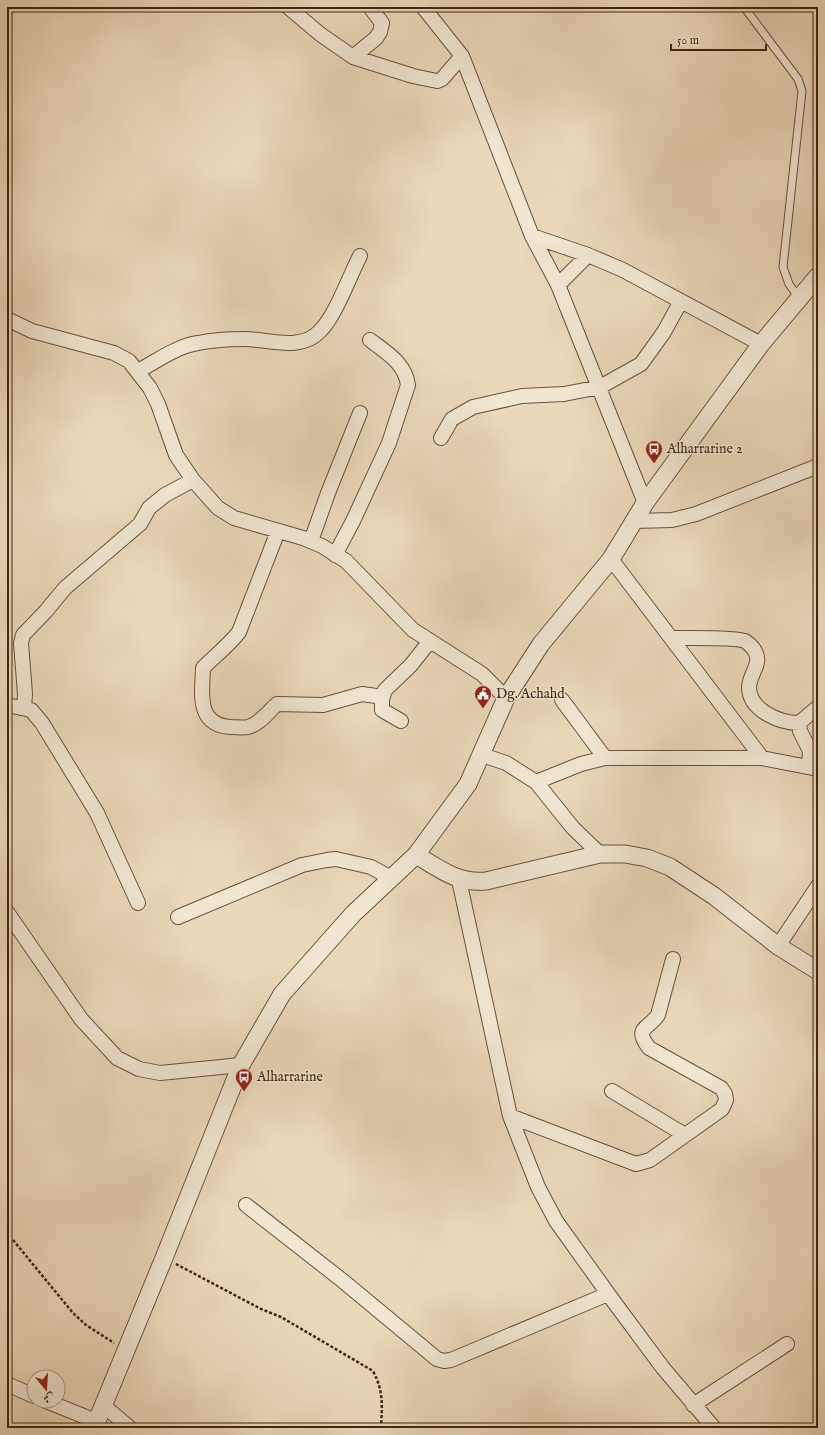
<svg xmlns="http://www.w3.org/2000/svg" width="825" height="1435" font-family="'IM FELL English',Amiri,serif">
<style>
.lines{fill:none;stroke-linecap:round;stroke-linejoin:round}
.service-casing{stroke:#6a523a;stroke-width:9}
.minor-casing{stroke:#6a523a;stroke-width:16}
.tertiary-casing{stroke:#6a523a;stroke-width:19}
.path{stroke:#3f250f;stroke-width:2.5;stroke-dasharray:3 2;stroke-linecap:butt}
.service{stroke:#f1e6d2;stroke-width:7}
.minor{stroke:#f1e6d2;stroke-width:14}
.tertiary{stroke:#f1e6d2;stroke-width:17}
.labels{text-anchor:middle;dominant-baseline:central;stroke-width:3;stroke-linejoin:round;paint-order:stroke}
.poi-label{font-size:14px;fill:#3f250f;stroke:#f1e6d2;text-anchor:start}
</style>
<rect width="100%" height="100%" fill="#ead8ba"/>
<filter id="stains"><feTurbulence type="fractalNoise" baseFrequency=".005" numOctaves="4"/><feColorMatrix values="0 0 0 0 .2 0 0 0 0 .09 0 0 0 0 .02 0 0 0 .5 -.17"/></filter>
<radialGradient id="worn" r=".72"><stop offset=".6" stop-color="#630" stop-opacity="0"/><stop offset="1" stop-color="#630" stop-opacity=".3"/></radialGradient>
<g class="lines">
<g class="service-casing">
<path id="service" d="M744 7 798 79 802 91 783 267 789 284 799 298"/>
</g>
<g class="minor-casing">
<path id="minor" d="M288 7 320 34 353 57 413 76 437 81 442 79 462 56
M423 7 462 56 532 236 558 285 645 503
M353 57 376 38 380 32 382 23 370 7
M532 236 588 255 623 270 761 344
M558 285 588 255
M7 319 32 331 114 353 129 361 150 388 158 404 176 455 193 480 218 508 234 518 303 538 322 546 346 561 413 630 482 674 506 698
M138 371C157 361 177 346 198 343 213 340 229 339 244 339 268 339 301 352 320 331 336 315 349 277 360 256
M441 438 452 419 473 407 522 396 564 394 600 387 641 364 664 332 681 301
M634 521 672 520 696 514 818 466
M278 531 239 632C229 645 215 656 203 668 202 694 196 726 232 727 237 727 243 728 248 727 260 724 268 712 277 704L323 705 362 694 383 697
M311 541 328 493 360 413
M335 555 353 521 389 443 408 385C405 363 387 353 370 340
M611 559 762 758
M671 638C683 638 737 637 745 641 751 645 756 650 757 657 759 666 749 677 749 687 749 710 779 723 799 723
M562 700 605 758
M7 705 31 710 42 723 97 813 138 903
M24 708 25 694 21 643 23 635 46 611 65 588 140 524 149 508 165 495 193 480
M401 721 382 710V699L385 690 411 665 430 641
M482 755 506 763 536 782 573 828 600 854
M809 767 810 751 800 731 799 723 818 707
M536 782 581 764 605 758H762L818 769
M459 880 510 1116 538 1187 556 1221 614 1302 663 1368 714 1428
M7 912 81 1019 117 1058 139 1069 160 1073 241 1065
M178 917 302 865 327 860 336 859 371 867 391 878
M778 946 818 886
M612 1091 685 1135
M510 1116 636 1164 650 1160 722 1109 726 1100 725 1094 721 1088 649 1048C633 1027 649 1029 658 1015L673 959
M246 1205 343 1281 437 1359 444 1361 451 1360 608 1294
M7 1384 34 1396
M46 1401 96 1421
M693 1405 787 1344
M104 1406 130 1428"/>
</g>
<g class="tertiary-casing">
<path id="tertiary" d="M416 855C440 869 458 884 486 881L600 854H625L647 858 670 867 714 896 778 946 818 971
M94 1428 164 1258 241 1065 282 994 353 914 416 855 468 784 506 698 541 644 611 559 645 503 761 344 818 276"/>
</g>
<path class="path" d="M13 1240 73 1313 86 1325 114 1343
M176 1264 261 1309 281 1317 373 1371C384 1392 382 1405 381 1428"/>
<use href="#service" class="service"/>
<use href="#minor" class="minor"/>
<use href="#tertiary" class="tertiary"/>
</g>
<defs>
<g id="bus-pin" transform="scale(0.9)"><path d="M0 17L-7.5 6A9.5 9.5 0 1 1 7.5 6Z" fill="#8f2418" stroke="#f1e6d2"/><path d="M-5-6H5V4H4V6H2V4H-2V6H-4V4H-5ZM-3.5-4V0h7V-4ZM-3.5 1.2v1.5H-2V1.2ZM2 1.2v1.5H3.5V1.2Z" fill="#fff"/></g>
<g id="civic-pin" transform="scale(0.9)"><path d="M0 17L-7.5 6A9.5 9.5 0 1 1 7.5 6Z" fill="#8f2418" stroke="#f1e6d2"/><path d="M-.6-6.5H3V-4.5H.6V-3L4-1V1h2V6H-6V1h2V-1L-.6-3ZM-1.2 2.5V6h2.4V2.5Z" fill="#fff"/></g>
</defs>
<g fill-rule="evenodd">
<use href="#bus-pin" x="654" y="449"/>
<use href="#civic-pin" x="483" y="694"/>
<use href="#bus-pin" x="244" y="1077"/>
</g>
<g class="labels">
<g class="poi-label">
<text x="667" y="449">Alharrarine 2</text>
<text x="496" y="694">Dg. Achahd</text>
<text x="257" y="1077">Alharrarine</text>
</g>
</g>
<rect width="825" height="1435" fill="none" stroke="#ead8ba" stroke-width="24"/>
<rect x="8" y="8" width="809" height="1419" fill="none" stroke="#3f250f" stroke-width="2"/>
<rect x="12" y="12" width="801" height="1411" fill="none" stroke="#3f250f"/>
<g transform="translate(46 1389) rotate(162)"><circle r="19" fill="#f1e6d2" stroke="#aa9984"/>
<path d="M0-3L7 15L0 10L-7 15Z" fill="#8f2418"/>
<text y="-6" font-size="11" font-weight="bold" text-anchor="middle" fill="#3f250f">ش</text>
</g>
<path d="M671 44v6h95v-6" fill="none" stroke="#3f250f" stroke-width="2"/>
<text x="677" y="44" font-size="12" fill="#3f250f" stroke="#f1e6d2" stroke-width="3" paint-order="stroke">50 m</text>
<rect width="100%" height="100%" filter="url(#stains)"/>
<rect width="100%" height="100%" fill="url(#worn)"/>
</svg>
